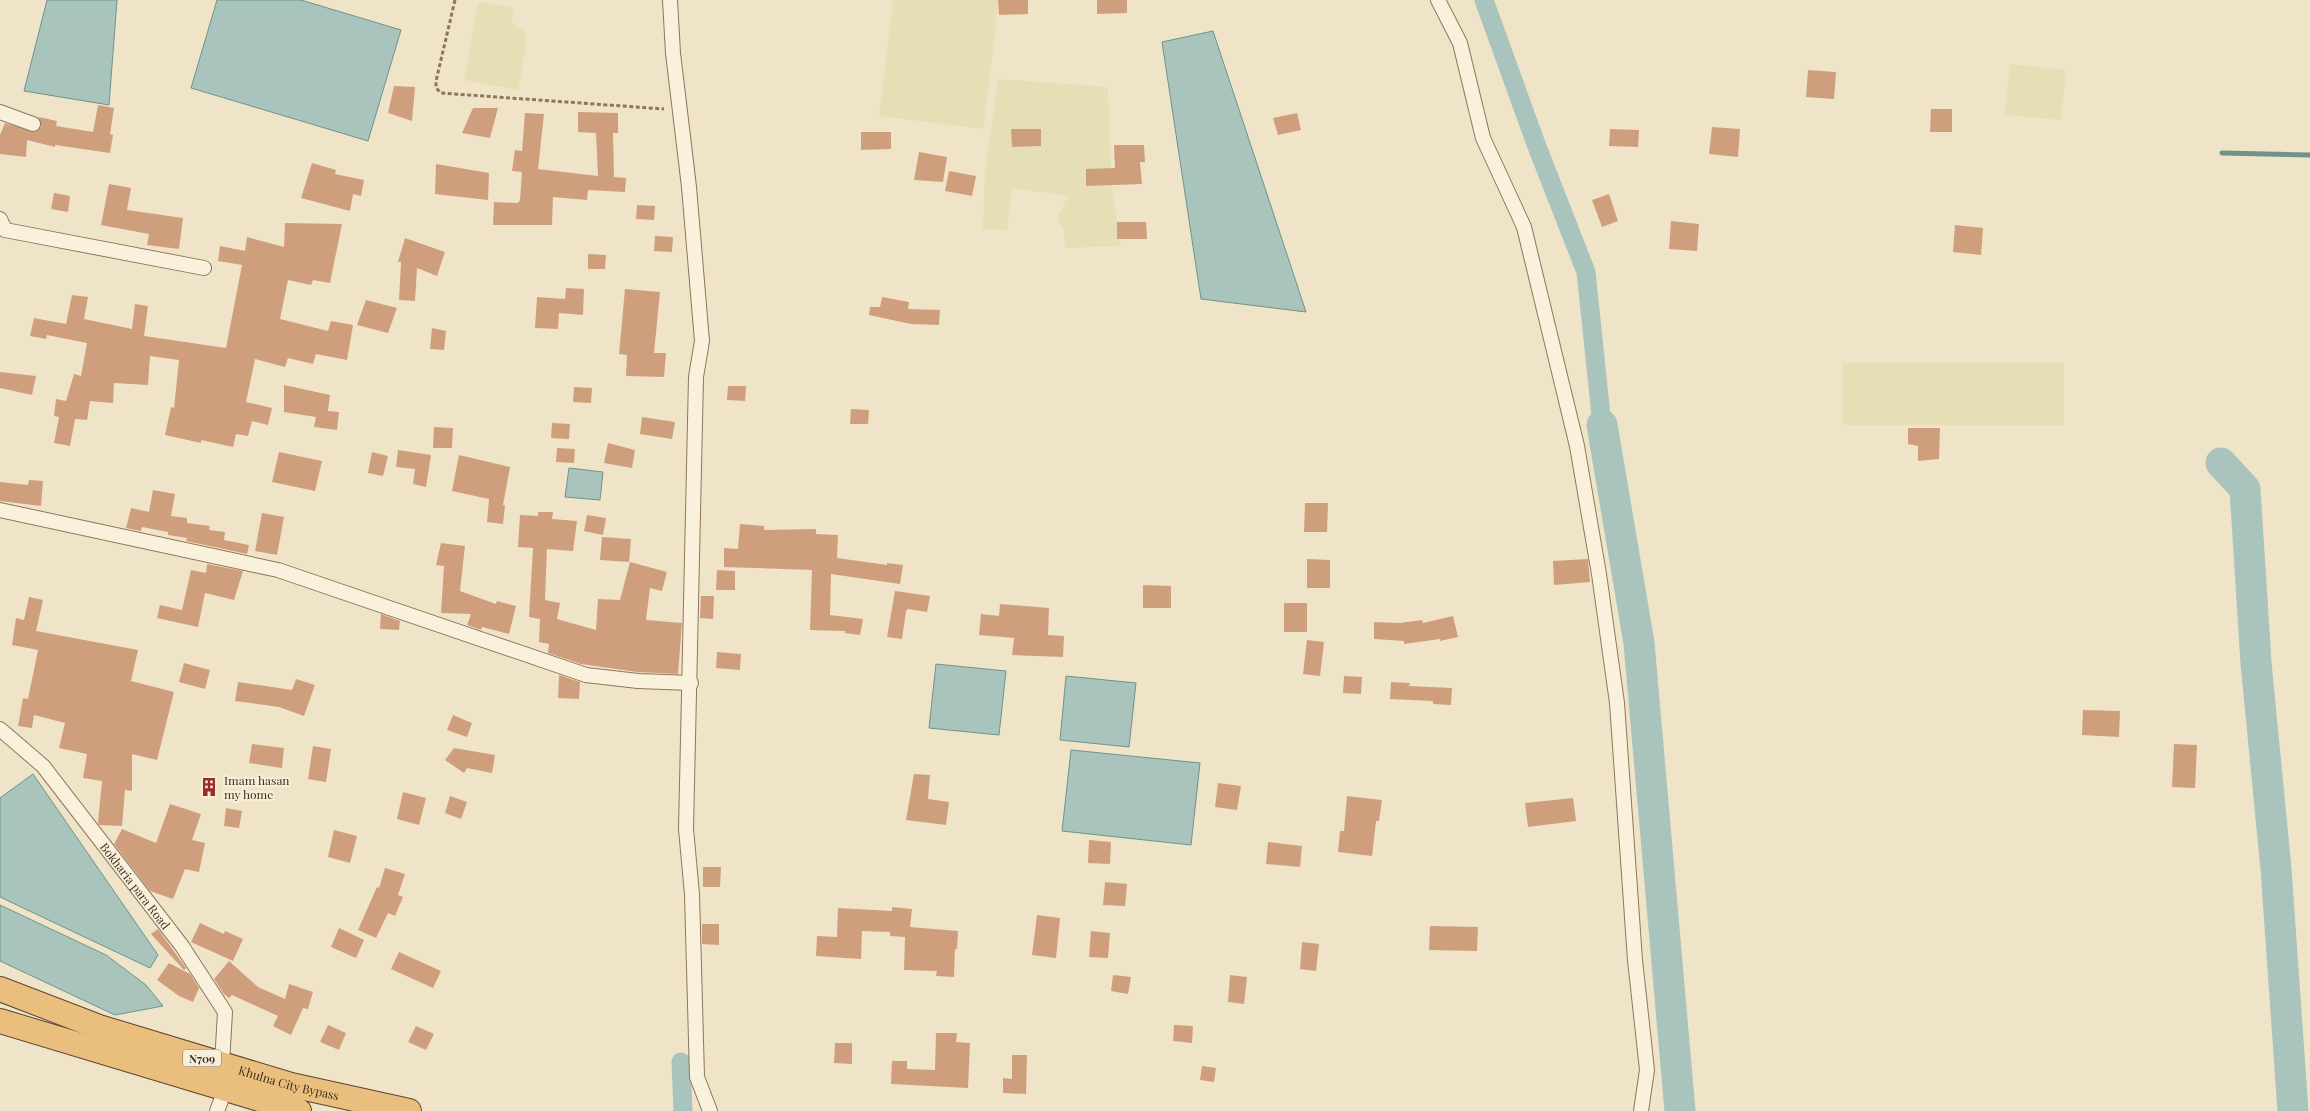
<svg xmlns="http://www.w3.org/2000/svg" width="2310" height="1111" font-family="'Playfair Display',serif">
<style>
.farmland{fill:#e6deb5}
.water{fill:#a9c4bc;stroke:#6f938a}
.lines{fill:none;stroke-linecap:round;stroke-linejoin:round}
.stream{stroke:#6f938a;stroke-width:5}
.canal{stroke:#a9c4bc;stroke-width:19}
.river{stroke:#a9c4bc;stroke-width:31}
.building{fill:#cf9f7d}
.minor-casing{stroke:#8d765c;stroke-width:16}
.trunk-casing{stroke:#5b4430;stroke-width:26}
.path{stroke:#8d765c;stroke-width:3;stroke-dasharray:4 2.5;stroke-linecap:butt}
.minor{stroke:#faf1dc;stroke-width:14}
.trunk{stroke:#eabe7c;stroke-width:24}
.labels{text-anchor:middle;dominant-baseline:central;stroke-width:4.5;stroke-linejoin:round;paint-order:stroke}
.shield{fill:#f7eed8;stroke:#756857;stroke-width:1}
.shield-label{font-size:11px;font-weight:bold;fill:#3d2e20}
.poi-label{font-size:12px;fill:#3d2e20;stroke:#f7eed8;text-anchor:start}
.street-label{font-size:12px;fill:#3d2e20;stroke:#f7eed8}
</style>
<rect width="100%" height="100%" fill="#f0e4c8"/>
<path class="farmland" d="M893 0H999L983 129 879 116Z
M478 2 514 8 512 23 524 31 526 46 518 90 464 80Z
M2010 64 2066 70 2061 120 2005 115Z
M998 79 1108 87 1112 190 1121 246 1065 248 1064 231 1057 219 1068 196 1012 188 1007 230 983 229 985 172Z
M1843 363H2064V425H1843Z"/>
<path class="water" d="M47 0H117L109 105 24 91Z
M217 0H301L401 30 368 141 191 88Z
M1213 31 1306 312 1201 299 1162 42Z
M569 468 603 472 600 500 565 497Z
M936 664 1006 671 999 735 929 728Z
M1066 676 1136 683 1129 747 1060 740Z
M1071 750 1200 763 1191 845 1062 831Z
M33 774 158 955 150 968 0 897V798Z
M0 905 106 955 146 985 163 1006 115 1015 0 961Z"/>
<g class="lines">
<path class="stream" d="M2222 153 2310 155"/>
<path class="canal" d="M1484 0 1536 144 1586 272 1602 425
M681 1062 683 1111"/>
<path class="river" d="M1602 425 1639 643 1680 1111
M2221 463 2245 489 2256 663 2276 869 2293 1111"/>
</g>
<path class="building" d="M998 0H1028V14L999 15Z
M1097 0H1127V13L1097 14Z
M1808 70 1836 72 1834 99 1806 97Z
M394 86 415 87 412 121 388 113Z
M98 105 114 108 110 134 113 135 110 153 55 145V147L27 140 26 157 0 154V135L5 123 35 132 41 127 39 117 57 121 56 126 93 132Z
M473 108H498L490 138 462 133Z
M1931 109H1952V132H1930Z
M578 112 618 113V133H613L614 177 626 178 625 192 588 190 587 200 553 197 552 225H493L494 202 518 203 520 200 522 172 512 171 515 150 522 151 525 113 544 114 538 169 598 176 596 133 578 132Z
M1297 113 1301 130 1278 135 1273 118Z
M1712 127 1740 129 1738 157 1709 154Z
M1011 129H1041V146L1012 147Z
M1610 129 1639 130 1638 147 1609 146Z
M861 132H891V149L861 150Z
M1114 145H1144L1145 162H1140L1142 184 1086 186V169L1115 168Z
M919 152 947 157 943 182 914 180Z
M312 163 336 170 335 174 364 180 361 196 353 194 350 211 301 198Z
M436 164 489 173 488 200 435 194Z
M949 171 976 176 972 196 945 191Z
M109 184 131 188 127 210 183 218 179 249 147 245 149 234 101 225Z
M54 193 70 196 68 212 51 209Z
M1609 194 1618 221 1602 227 1592 200Z
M637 205 655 206 654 220 636 219Z
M1671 221 1699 224 1697 251 1669 249Z
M1117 222H1146L1147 239H1117Z
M285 223 342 224 330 283 313 280 311 285 288 280 280 319 328 331 331 321 353 325 347 360 316 354 313 364 288 358 285 367 255 359 246 402 272 408 268 425 252 421 248 436 236 434 233 447 201 440V443L165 435 171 407 174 408 179 360 150 356 148 385 114 383 113 403 90 401 87 420 75 419 70 446 54 443 59 417 54 416 56 399 66 401 74 374 81 376 87 343 47 335 46 339 30 336 34 318 66 324 72 295 88 297 84 319 132 329 135 304 148 306 144 336 226 348 242 265 218 261 220 246 245 251 247 237 284 247Z
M1955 225 1983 228 1981 255 1953 252Z
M655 236 673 237 672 252 654 251Z
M405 238 445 252 437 276 417 268 415 301 399 300 401 262H398Z
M588 254 606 255 605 269H588Z
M566 288 584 289 583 315 559 313 558 329 535 328 537 297 565 299Z
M625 289 660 292 654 353H666L664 377 626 376 627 355 619 354Z
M882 297 909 302 908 309 940 310 939 325 911 324 869 315 870 307H880Z
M366 300 397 308 388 333 357 325Z
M432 328 446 331 444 350 430 349Z
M0 372 36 376 32 395 0 388Z
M284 385 330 395 328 411 339 412 337 430 314 427 316 417 284 412Z
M728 386H746L745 401 727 400Z
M574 387 592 388 591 403 573 402Z
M851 409 869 410 868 424H850Z
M642 417 675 422 672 439 640 434Z
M552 423 570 424 569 439 551 438Z
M434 427 453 428 452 448H433Z
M1908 428H1940L1939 459 1918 461V446L1908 444Z
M608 443 635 450 632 468 604 463Z
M557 448 575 449 574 463 556 462Z
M398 450 431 455 426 487 413 484 415 469 396 467Z
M279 452 322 461 315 491 272 482Z
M372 452 388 456 383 476 368 473Z
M459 455 510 467 503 505H505L503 524 487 522 489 499 452 491Z
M29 480 43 481 41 506 0 501V482L28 485Z
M153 490 175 494 171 516 187 518V523L210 526 209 530 225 532 224 540 249 545 247 554 186 541 187 538 168 535V532L142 527 141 531 126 528 131 508 149 512Z
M1305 503H1328L1327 532H1304Z
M538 512H553L552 519 577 521 573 551 547 549 545 600 560 603 557 619 596 630 598 599 620 600 630 562 667 572 662 591 650 588 646 620 682 623 678 674 637 672 581 664 548 653 549 644 539 642 540 619 529 617 533 548 518 547 520 515 538 516Z
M262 513 284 517 277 555 255 551Z
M587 515 606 518 603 535 584 531Z
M740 524 764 526V530L816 529V534L838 535 837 558 887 565V563L903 565 900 584 831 574 830 615 863 619 860 635 845 633V631L810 630 812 570 724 567V548L738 549Z
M602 537 631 539 629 562 600 560Z
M441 543 465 546 460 591 496 604 497 601 516 606 509 634 482 627 481 630 467 625 471 614 441 613 444 566 436 565Z
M1307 559 1330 560V588H1307Z
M1588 559 1590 582 1554 585 1553 561Z
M207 564 243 571 234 600 205 593 198 627 157 618 160 605 182 610 191 570 206 573Z
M717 570 735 571V590H716Z
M1143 585 1171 586V608H1143Z
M895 591 930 596 927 612 908 609 906 611 902 639 887 637Z
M701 596H714L713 619 700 618Z
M29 597 43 600 36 631 138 650 131 681 174 692 157 760 132 754V791L125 790 122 826 99 825 98 822 102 781 83 778 87 754 59 748 65 723 34 715 32 728 18 726 23 698 28 699 38 650 12 645 16 618 24 620Z
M1284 603H1307V632H1284Z
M1000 604 1049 608 1048 635 1064 636 1063 657 1012 655 1014 638 979 635 981 614 999 616Z
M381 614 400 621 399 630 380 629Z
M1453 616 1458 637 1440 641V639L1404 644V641L1374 639V622L1400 623 1422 620 1423 623Z
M1307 640 1324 642 1320 676 1303 674Z
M717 652 741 654 740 670 716 668Z
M184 663 210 670 205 689 179 682Z
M559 675 580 682 579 699 558 698Z
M1344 676 1362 677 1361 694 1343 693Z
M296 679 315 685 304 716 279 707 235 701 238 682 292 690Z
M1391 682 1410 683 1409 686 1452 688 1451 705 1433 704V701L1390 699Z
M2083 710 2120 711 2119 737 2082 735Z
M453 715 472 723 467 737 447 730Z
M252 744 284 748 282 768 249 763Z
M2174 744 2197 745 2195 788 2172 787Z
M313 746 331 749 326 782 308 779Z
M454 748 495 755 492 773 467 768 464 773 445 760Z
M914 774 930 775 928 799 949 802 946 825 906 820Z
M1218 783 1241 786 1237 810 1215 807Z
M403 792 426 798 419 825 397 819Z
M450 796 467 802 461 819 445 813Z
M1347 796 1382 800 1379 821H1376L1372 856 1338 852 1340 831H1344Z
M1573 798 1576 821 1528 827 1525 803Z
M170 804 201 814 192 840 205 843 199 872 185 869 173 899 150 891 114 844 122 829 156 843Z
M226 808 242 811 239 828 224 826Z
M334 830 357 836 350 863 328 857Z
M1089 840 1111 842 1110 864 1088 863Z
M1268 842 1302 846 1300 867 1266 864Z
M703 867H721L720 887H703Z
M385 868 405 874 398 895 403 897 395 916 388 913 376 938 358 930 377 887 379 888Z
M1105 882 1127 884 1125 906 1103 905Z
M892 907 912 909 910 927 958 931 957 949H955L954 977 936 976 937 971 904 970 905 937 890 936V932L862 931 861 959 816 956 817 936 837 937 838 908 892 911Z
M1037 915 1060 918 1056 958 1032 955Z
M200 923 224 934 225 931 243 939 233 961 191 942Z
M702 924H719V945L702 944Z
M1430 926 1478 927 1477 951 1429 950Z
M339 928 364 940 356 958 331 947Z
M158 929 186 968 184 970 151 934Z
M1091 931 1110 933 1108 958 1089 957Z
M1302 942 1319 944 1316 971 1300 969Z
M399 952 441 971 433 988 391 969Z
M229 961 258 987 285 999 289 984 313 992 308 1009 303 1008 291 1035 273 1026 278 1016 232 995 229 998 223 993 214 979Z
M169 963 190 974 199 988 193 1002 179 996 157 980Z
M1113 975 1131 977 1128 994 1111 991Z
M1230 975 1247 977 1244 1004 1228 1002Z
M328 1025 346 1033 339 1050 320 1042Z
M1174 1025 1193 1026 1192 1043 1173 1041Z
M416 1026 434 1034 426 1050 408 1042Z
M936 1033H957L956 1042 970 1043 968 1088 891 1084 892 1061H907V1069L935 1070Z
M835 1043H852V1064L834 1063Z
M1012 1055H1027L1026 1094 1003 1093V1078L1012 1079Z
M1202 1066 1216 1068 1214 1082 1200 1080Z"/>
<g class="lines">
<g class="minor-casing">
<g id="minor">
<path d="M670 0 673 53 689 187 702 341 696 377 686 829 692 894 697 1077 710 1111"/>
<path d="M1438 0 1460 43 1483 138 1524 227 1577 446 1599 574 1617 703 1635 960 1647 1070 1641 1111"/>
<path d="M0 112 33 124"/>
<path d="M0 219 5 230 204 268"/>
<path d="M0 510 278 570 586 675 638 681 691 683"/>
<path id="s1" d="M0 729 43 766 182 946 225 1012 222 1064"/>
<path d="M217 1111 225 1090"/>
</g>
</g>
<g class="trunk-casing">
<g id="trunk">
<path id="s2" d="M0 989 99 1027 291 1085 409 1111"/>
<path d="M0 1021 299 1111"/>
</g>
</g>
<path class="path" d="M455 0 436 81V88L441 93 664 109"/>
<use href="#minor" class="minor"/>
<use href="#trunk" class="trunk"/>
</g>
<defs>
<g id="building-bare" transform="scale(1.5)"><path d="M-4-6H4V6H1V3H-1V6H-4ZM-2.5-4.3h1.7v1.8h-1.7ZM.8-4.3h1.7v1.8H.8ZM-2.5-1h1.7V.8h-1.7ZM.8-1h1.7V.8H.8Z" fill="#9e2a2b" stroke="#f7eed8" stroke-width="2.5" paint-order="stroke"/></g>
</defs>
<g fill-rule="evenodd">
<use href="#building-bare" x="209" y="787"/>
</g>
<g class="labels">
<rect class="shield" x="183" y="1049.5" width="38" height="17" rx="4"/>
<g class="shield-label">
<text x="202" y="1058">N709</text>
</g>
<g class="poi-label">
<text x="224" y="780">Imam hasan<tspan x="224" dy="14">my home</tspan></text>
</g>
<g class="street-label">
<text stroke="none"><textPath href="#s1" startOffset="208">Bokharia para Road</textPath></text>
<text stroke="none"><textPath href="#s2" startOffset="304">Khulna City Bypass</textPath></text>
</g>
</g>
</svg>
